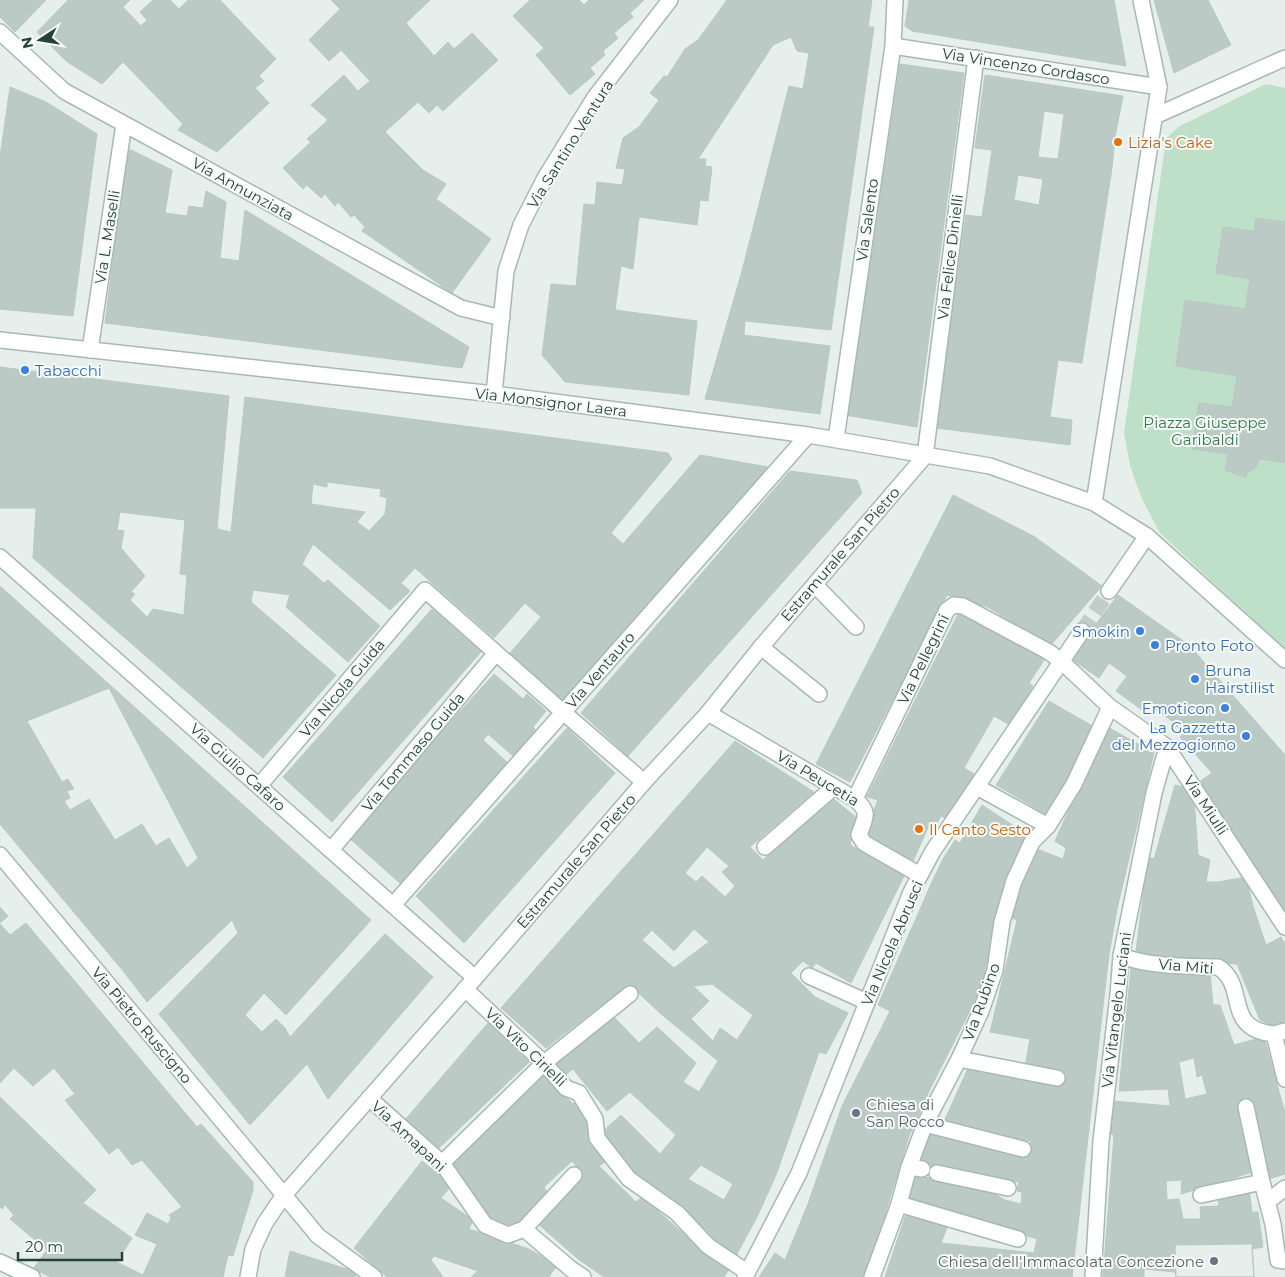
<svg xmlns="http://www.w3.org/2000/svg" width="1285" height="1277" font-family="Montserrat,sans-serif">
<style>
.green{fill:#bfe0c8}
.building{fill:#bbcac4;stroke:#b8c9c2;fill-rule:evenodd}
.lines{fill:none;stroke-linecap:round;stroke-linejoin:round}
.minor-tunnel{stroke:#bfccc8;stroke-width:15;stroke-dasharray:15 8;stroke-linecap:butt}
.service-casing{stroke:#a8b8b2;stroke-width:18}
.pedestrian-casing{stroke:#a8b8b2;stroke-width:18}
.minor-casing{stroke:#a8b8b2;stroke-width:18}
.tertiary-casing{stroke:#a8b8b2;stroke-width:18}
.service{stroke:#fff;stroke-width:15}
.pedestrian{stroke:#fff;stroke-width:15}
.minor{stroke:#fff;stroke-width:15}
.tertiary{stroke:#fff;stroke-width:15}
.food-dot{fill:#e8710a;stroke:#f7fbf9;stroke-width:2}
.shop-dot{fill:#3f7fe0;stroke:#f7fbf9;stroke-width:2}
.worship-dot{fill:#6b7280;stroke:#f7fbf9;stroke-width:2}
.labels{text-anchor:middle;dominant-baseline:central;stroke-width:4;stroke-linejoin:round;paint-order:stroke}
.street-label{font-size:15px;fill:#24423a;stroke:#f7fbf9}
.food-label{font-size:15px;fill:#c56008;stroke:#f7fbf9;text-anchor:start}
.shop-label{font-size:15px;fill:#366cbe;stroke:#f7fbf9;text-anchor:start}
.park-label{font-size:15px;fill:#2d7a4b;stroke:#f7fbf9}
.worship-label{font-size:15px;fill:#5b616d;stroke:#f7fbf9;text-anchor:start}
</style>
<rect width="100%" height="100%" fill="#e6efeb"/>
<path class="green" d="M1266 84 1285 88V650L1160 533 1142 499 1136 483 1130 465 1124 433 1166 139 1178 127Z"/>
<path class="building" d="M0 0H46L15 32 0 17Z
M68 0H130L123 7 141 26 147 20 140 12 153 0H170L179 9 188 0H220L276 59 259 76 264 81 255 88 269 103 217 152 178 130 183 124 123 62 102 84 66 61 37 32Z
M331 0H430L406 23 434 56 448 42 454 49 472 33 498 60 443 111 437 105 429 113 418 102 385 132 423 170 446 184 436 199 491 239 452 293 362 231 365 227 354 215 351 217 338 202 335 206 325 194 321 198 307 185 303 189 283 168 311 142 307 139 328 120 311 105 344 75 358 91 370 81 341 50 329 61 309 40 340 9Z
M530 0H579L584 5 589 0H644L630 13 633 17 614 33 618 38 603 51 605 55 590 68 595 74 570 95 536 55 544 48 513 16Z
M727 0H872L868 27H874L831 330 745 321 744 335 830 346 820 414 705 399 742 271 789 86 803 89 809 53 797 51 791 37 773 45 698 159H706L705 166 712 167 708 201 700 200 697 225 639 217 633 269 621 266 615 310 697 321 689 395 565 382 542 355 551 284 576 286 584 204 595 205 597 182 622 185 625 169 616 168 623 138 639 127 659 100 650 93 664 76 667 77 685 49 698 40Z
M909 0H1114L1126 66 912 31 905 26Z
M1154 0H1208L1231 45 1174 73Z
M900 64 964 73 917 427 845 415 862 301 865 303Z
M985 75 1123 96 1115 137 1112 168 1082 363 1058 360 1050 417 1072 420 1070 445 936 428 966 215 982 217 992 150 975 148ZM1044 111 1064 114 1058 159 1038 157ZM1018 175 1043 179 1039 205 1014 200Z
M10 87 46 102 97 134 73 316 0 309V157Z
M131 150 172 170 165 213 187 216 189 206 203 208 206 191 226 202 220 258 239 261 245 210 469 347 462 368 105 323 127 151Z
M1256 218 1285 222V463L1260 459 1256 467 1247 473 1246 478 1225 470 1228 454 1192 449 1199 403 1232 407 1237 376 1176 366 1185 300 1245 309 1250 279 1216 273 1223 227 1254 231Z
M0 367 229 396 217 529 231 532 245 397 668 453 672 459 611 533 623 544 700 455 768 467 563 700 510 653 541 617 525 603 494 638 415 568 401 583 410 591 390 610 313 544 302 564 324 583 328 580 380 626 348 662 286 607 290 595 253 590 251 602 336 675 263 758 33 558 36 508H0ZM327 482 381 489 380 496 387 498 385 514 369 531 357 522 365 512 311 504 313 484 327 487ZM120 512 185 520 180 574 187 575 184 615 153 609 147 617 130 600 135 594 131 592 145 576 121 548 124 531 117 530Z
M790 471 857 480 862 493 628 756 581 713Z
M953 495 1035 537 1102 586 1050 646 988 607 947 595 850 782 816 764Z
M0 586 371 920 286 1015 264 993 245 1015 262 1032 276 1019 285 1028 290 1037 385 934 433 977 328 1099 307 1064 250 1125 159 1014 238 933 232 920 147 1002 124 972 0 824ZM109 688 198 858 187 868 169 838 156 846 142 824 115 840 89 799 70 810 64 801 70 798 67 791 74 789 68 779 62 782 27 721Z
M1118 595 1189 645 1285 755V914L1199 782 1212 773 1180 737 1183 734 1172 721 1154 708 1149 715 1116 691 1127 676 1109 663 1099 678 1070 658Z
M432 609 481 652 332 822 283 777Z
M960 610 1046 657 1029 683 1033 686 1010 725 994 716 964 768 974 774 947 819 941 816 936 825 931 821 913 861 864 835 878 800 867 797Z
M494 674 523 699 527 694 546 711 533 727 536 731 513 756 488 734 483 740 508 763 401 884 347 836Z
M1049 701 1096 728 1049 816 996 785Z
M1106 726 1154 753 1117 909 1109 954 1072 1277H885L907 1211 948 1225 941 1243 1034 1253 1037 1239 908 1199 915 1175 989 1190 1005 1200 1021 1204 1022 1192 1017 1191 1019 1182 985 1178 919 1163 928 1131 1028 1157 1031 1141 943 1124 973 1057 1025 1066 1030 1039 990 1032 1017 920 1009 917 1034 848 1063 859 1066 848 1055 841Z
M567 728 615 773 464 943 416 896Z
M735 741 814 792 750 847 763 860 831 797 857 818 850 845 905 874 851 983 816 963 812 968 803 961 791 973 815 997 848 1013 826 1054 819 1052 776 1175 758 1215 736 1256 706 1236 630 1171 601 1133 621 1115 660 1154 676 1135 630 1092 607 1111 573 1069 563 1077 552 1063 614 1017 639 1043 657 1027 696 1063 683 1082 699 1092 718 1061 661 1014 629 984 546 1048 501 1008ZM707 847 729 866 722 872 735 886 725 897 702 876 696 882 685 873ZM694 929 709 942 674 968 642 940 652 930 674 951ZM712 984 753 1015 737 1040 720 1028 713 1041 691 1019 709 1001 693 986ZM701 1165 733 1184 724 1200 688 1179Z
M1175 785 1186 788 1194 797 1198 855 1210 860 1206 882H1218L1246 877 1253 906 1266 945 1281 937 1285 944V1024L1270 1025 1260 1020 1237 964 1159 960 1136 951 1148 857 1154 859Z
M982 805 1026 834 1007 879 980 991 931 1087 909 1136 866 1277H759L775 1253 785 1260 808 1204 842 1106 890 1011 878 1005 932 882 943 859 955 840 960 843Z
M0 907 8 916 0 923Z
M26 923 197 1127 201 1124 253 1182V1190L233 1256 228 1255 223 1277H51L33 1269 47 1250 10 1219 14 1215 5 1205 2 1209 0 1207V1097L96 1190 83 1203 132 1238 117 1262 143 1275 157 1244 135 1235 147 1213 168 1224 171 1218 169 1215 182 1207 142 1160 132 1165 118 1147 109 1154 65 1100 75 1094 54 1068 33 1086 14 1068 0 1083V924L10 935Z
M1131 968 1210 972 1213 1005H1220L1234 1045 1264 1037 1285 1113V1174L1266 1180 1251 1100 1238 1103 1253 1172 1181 1194 1182 1180 1166 1181 1167 1200 1179 1199 1183 1219H1201L1200 1207 1219 1206 1218 1194 1249 1189 1252 1212H1258L1263 1247 1252 1249 1254 1277H1176L1175 1272 1144 1269V1277H1103L1114 1135 1110 1134 1113 1101 1170 1106 1168 1089 1119 1091ZM1194 1058 1197 1077 1202 1075 1207 1094 1185 1099 1179 1062Z
M488 1023 529 1062 437 1150 404 1121Z
M543 1074 573 1104 578 1101 608 1160 599 1166 636 1202 642 1197 699 1247 730 1268 724 1277H604L578 1259 537 1223 584 1176 572 1161 544 1187 547 1192 515 1226 507 1229 495 1226 451 1163Z
M422 1161 452 1185 441 1198 473 1220 469 1229 529 1249 557 1265 549 1277H471L478 1271 434 1256 431 1260 443 1277H387L354 1248Z
M1252 1244 1254 1277H1176L1175 1245Z
M290 1251 356 1272 355 1277H285Z"/>
<g class="lines">
<path class="minor-tunnel" d="M1082 631 1109 591"/>
<g class="service-casing">
<path id="service" d="M815 585 856 627
M761 647 819 694"/>
</g>
<g class="pedestrian-casing">
<path id="pedestrian" d="M708 713 855 799C871 813 865 817 859 835L864 843 920 875
M855 799 947 610 954 605 963 606 1049 652 1061 661
M765 847 834 787
M1121 956C1152 967 1185 966 1218 967 1249 986 1222 1029 1274 1034
M809 976 867 1002
M465 989 544 1063 566 1088 579 1093 595 1119 597 1138 629 1179 677 1213 708 1246 747 1272
M1285 1031 1274 1034 1285 1079
M959 1059 1057 1078
M369 1098 442 1163 485 1225 508 1235 524 1229 571 1269 583 1277
M1246 1107 1262 1182 1273 1224 1278 1260 1285 1261
M925 1124 1023 1149
M442 1163 544 1063 630 994
M909 1167 922 1169
M937 1173 1008 1188
M284 1195 318 1236 374 1277
M1201 1195 1262 1182
M1267 1202 1285 1188
M899 1204 1018 1239
M524 1229 574 1175"/>
</g>
<g class="minor-casing">
<path id="minor" d="M0 32 64 91 461 308 502 318
M893 46 1159 87
M1155 116 1285 58
M90 350 124 124
M494 394 506 271 521 225 545 178 595 97 670 0
M836 439 893 46 895 0
M925 456 976 58
M0 557 475 978
M1109 591 1147 536
M1061 661 1110 707 1167 747 1285 927
M259 786 425 590 563 712 644 782
M977 787 1048 826
M331 850 496 653
M0 855 284 1195
M393 905 808 435
M0 1262 32 1277
M745 1277 799 1173 911 892 933 851 1082 631
M872 1277 899 1204 909 1167 925 1124 959 1059 981 1011 995 970 1002 922 1014 881 1032 842 1048 826 1074 784 1110 707
M1093 1277 1101 1141 1118 995 1121 956 1154 793 1167 747"/>
</g>
<g class="tertiary-casing">
<path id="tertiary" d="M0 340 494 394 808 435 990 466 1094 503 1147 536 1285 660
M1094 503 1159 87 1141 0
M248 1277 253 1249 265 1223 284 1195 475 978 644 782 708 713 761 647 925 456"/>
</g>
<use href="#service" class="service"/>
<use href="#pedestrian" class="pedestrian"/>
<use href="#minor" class="minor"/>
<use href="#tertiary" class="tertiary"/>
</g>
<g class="food-dot">
<circle cx="1118" cy="142" r="5"/>
<circle cx="919" cy="829" r="5"/>
</g>
<g class="shop-dot">
<circle cx="25" cy="370" r="5"/>
<circle cx="1140" cy="631" r="5"/>
<circle cx="1155" cy="645" r="5"/>
<circle cx="1195" cy="679" r="5"/>
<circle cx="1225" cy="708" r="5"/>
<circle cx="1246" cy="736" r="5"/>
</g>
<g class="worship-dot">
<circle cx="856" cy="1113" r="5"/>
<circle cx="1214" cy="1261" r="5"/>
</g>
<g class="labels">
<g class="street-label">
<text transform="translate(1026 66) rotate(9)">Via Vincenzo Cordasco</text>
<text transform="translate(570 144) rotate(-58)">Via Santino Ventura</text>
<text transform="translate(243 189) rotate(29)">Via Annunziata</text>
<text transform="translate(867 220) rotate(-82)">Via Salento</text>
<text transform="translate(107 237) rotate(-81)">Via L. Maselli</text>
<text transform="translate(950 257) rotate(-83)">Via Felice Dinielli</text>
<text transform="translate(551 402) rotate(7)">Via Monsignor Laera</text>
<text transform="translate(840 554) rotate(-49)">Estramurale San Pietro</text>
<text transform="translate(923 659) rotate(-64)">Via Pellegrini</text>
<text transform="translate(600 670) rotate(-49)">Via Ventauro</text>
<text transform="translate(342 688) rotate(-50)">Via Nicola Guida</text>
<text transform="translate(413 752) rotate(-50)">Via Tommaso Guida</text>
<text transform="translate(238 767) rotate(42)">Via Giulio Cafaro</text>
<text transform="translate(818 778) rotate(31)">Via Peucetia</text>
<text transform="translate(1206 805) rotate(57)">Via Miulli</text>
<text transform="translate(576 861) rotate(-49)">Estramurale San Pietro</text>
<text transform="translate(892 943) rotate(-67)">Via Nicola Abrusci</text>
<text transform="translate(1186 966) rotate(5)">Via Miti</text>
<text transform="translate(981 1002) rotate(-70)">Via Rubino</text>
<text transform="translate(1116 1010) rotate(-83)">Via Vitangelo Luciani</text>
<text transform="translate(142 1025) rotate(50)">Via Pietro Ruscigno</text>
<text transform="translate(526 1047) rotate(44)">Via Vito Cirielli</text>
<text transform="translate(409 1136) rotate(43)">Via Amapani</text>
</g>
<g class="food-label">
<text x="1128" y="142">Lizia's Cake</text>
<text x="929" y="829">Il Canto Sesto</text>
</g>
<g class="shop-label">
<text x="35" y="370">Tabacchi</text>
<text x="1130" y="631" text-anchor="end">Smokin</text>
<text x="1165" y="645">Pronto Foto</text>
<text x="1205" y="670">Bruna<tspan x="1205" dy="17">Hairstilist</tspan></text>
<text x="1215" y="708" text-anchor="end">Emoticon</text>
<text x="1236" y="727" text-anchor="end">La Gazzetta<tspan x="1236" dy="17">del Mezzogiorno</tspan></text>
</g>
<g class="park-label">
<text x="1205" y="422">Piazza Giuseppe<tspan x="1205" dy="17">Garibaldi</tspan></text>
</g>
<g class="worship-label">
<text x="866" y="1104">Chiesa di<tspan x="866" dy="17">San Rocco</tspan></text>
<text x="1204" y="1261" text-anchor="end">Chiesa dell'Immacolata Concezione</text>
</g>
</g>
<g transform="translate(40 40) rotate(258)" stroke="#f7fbf9" stroke-width="4" paint-order="stroke">
<path d="M0-4L9 19L0 12L-9 19Z" fill="#24423a"/>
<text y="-8" font-size="14" font-weight="bold" text-anchor="middle" fill="#24423a">N</text>
</g>
<path d="M18 1252v8h104v-8" fill="none" stroke="#24423a" stroke-width="2.5"/>
<text x="25" y="1252" font-size="15" fill="#24423a" stroke="#f7fbf9" stroke-width="4" paint-order="stroke">20 m</text>
</svg>
